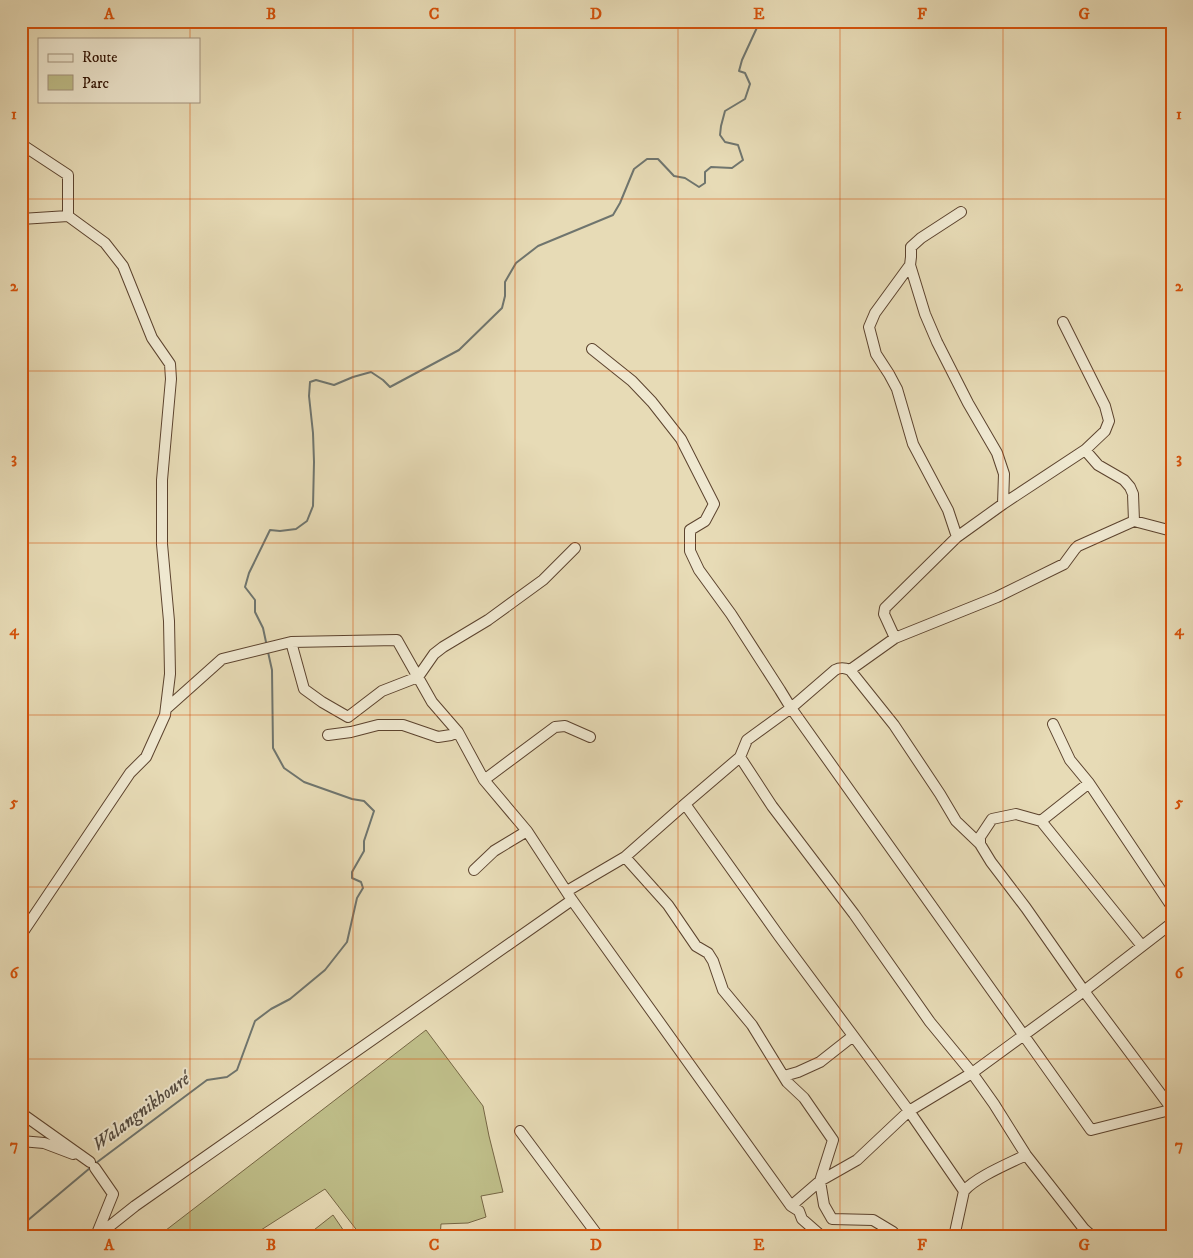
<svg xmlns="http://www.w3.org/2000/svg" width="1193" height="1258" font-family="'IM FELL DW Pica',serif">
<style>
.green{fill:#bebd88;stroke:#766644}
.lines{fill:none;stroke-linecap:round;stroke-linejoin:round}
.stream{stroke:#6f756e;stroke-width:2}
.minor-casing{stroke:#5c432e;stroke-width:12}
.minor{stroke:#efe8d0;stroke-width:10}
.grid{fill:none;stroke:#d5520b;stroke-width:1;stroke-opacity:0.55}
.labels{text-anchor:middle;dominant-baseline:central;stroke-width:4;stroke-linejoin:round;paint-order:stroke}
.water-label{font-size:19px;font-style:italic;fill:#544b40;stroke:#efe8d0}
.neatline{fill:none;stroke:#d5520b;stroke-width:2}
.grid-label{font-size:16px;text-anchor:middle;font-weight:bold;fill:#d5520b}
</style>
<rect width="100%" height="100%" fill="#e7dbb6"/>
<filter id="stains"><feTurbulence type="fractalNoise" baseFrequency=".004" numOctaves="4"/><feColorMatrix values="0 0 0 0 .2 0 0 0 0 .09 0 0 0 0 .02 0 0 0 .5 -.17"/></filter>
<radialGradient id="worn" r=".72"><stop offset=".6" stop-color="#630" stop-opacity="0"/><stop offset="1" stop-color="#630" stop-opacity=".3"/></radialGradient>
<path class="green" d="M426 1030 483 1106 489 1136 503 1192 481 1196 486 1217 468 1223 441 1224 440 1237H362L325 1189 261 1230 259 1237H157Z
M333 1215 348 1237H305Z"/>
<g class="lines">
<path class="stream" d="M266 642 263 628 255 612V600L245 587 249 573 270 530 280 531 296 529 307 521 313 506 314 462 313 433 309 396 310 382 316 380 334 385 353 377 371 372 383 380 390 387 459 350 502 308 505 296V282L516 263 538 246 613 215 620 203 634 169 647 159H658L674 176 685 178 699 187 705 183V172L711 167 732 168 743 160 738 145 725 142 720 135 721 126 725 111 745 99 750 84 745 73 739 71 742 60 760 21
M96 1163 207 1080 227 1077 237 1070 255 1021 271 1009 290 999 325 970 347 942 357 898 363 888 361 882 352 878V872L364 851V841L374 811 364 801 352 799 304 782 284 768 273 748 272 670 268 652
M21 1226 90 1168"/>
<g class="minor-casing">
<path id="minor" d="M21 144 68 175V216L105 243 123 266 152 338 170 364 171 379 162 480V544L169 621 170 674 165 715 146 757 130 773 21 935
M21 219 68 216
M910 265 925 314 937 342 968 403 997 453 1004 474 1003 504
M1063 322 1105 406 1109 421 1105 431 1085 450 1003 504 957 537 885 608 884 614 895 638 850 670C845 668 841 667 835 670L791 708 747 740 740 757 772 806 854 914 930 1022 972 1073 994 1104 1026 1155 1084 1229 1093 1237
M592 349 632 381 652 402 681 439 714 504 705 521 690 530V551L699 570 731 614 780 690 791 708 1091 1130 1166 1111 1172 1110
M1134 521 1172 531
M957 537 948 510 913 444 897 389 889 374 876 354 869 327 875 313 910 265 911 257V247L921 238 961 212
M895 638 997 597 1064 564 1075 549 1078 546 1134 521 1133 494 1130 487 1124 480 1098 465 1085 450
M291 642 304 689 322 702 348 717 382 691 418 677 434 654 443 647 488 620 543 580 575 548
M166 709 222 659 291 642 397 640 432 702 458 732 484 780 527 831 572 900 791 1206
M1053 724 1070 760 1089 783
M328 735 351 732 378 725H403L438 737 451 735 458 732
M484 780 555 727 565 726 590 737
M685 804 779 936 909 1111 972 1073 1084 991 1026 908 991 862 980 844 956 821 940 794 894 725 850 670
M1041 821 1142 946
M980 844V837L992 819 1016 814 1041 821 1089 783 1172 907
M625 857 668 905 696 946 708 953 713 961 723 990 752 1025 787 1082 804 1098 833 1140 820 1181 824 1205 832 1219 873 1220 893 1232 897 1237
M474 870 494 851 527 831
M567 891 625 857 685 804 740 757
M1172 923 1084 991 1172 1109
M784 1076 798 1072 820 1062 853 1036
M21 1113 90 1162
M520 1131 599 1237
M21 1141 44 1143 73 1154
M95 1168 113 1194 96 1236
M96 1237 135 1206 572 900
M820 1237 818 1233 802 1219 799 1211 791 1206 820 1181 857 1160 909 1111 964 1191
M954 1237 964 1191C976 1177 1008 1164 1026 1155"/>
</g>
<use href="#minor" class="minor"/>
</g>
<path class="grid" d="M190 21V39M353 21V1237M515 21V1237M678 21V1237M840 21V1237M1003 21V1237M190 101V1237M21 199H1172M21 371H1172M21 543H1172M21 715H1172M21 887H1172M21 1059H1172"/>
<g class="labels">
<g class="water-label">
<text transform="translate(141 1112) rotate(-37)">Walangnikhouré</text>
</g>
</g>
<rect width="1193" height="1258" fill="none" stroke="#e7dbb6" stroke-width="55"/>
<rect x="38" y="38" width="162" height="65" fill="#efe8d0" stroke="#a2927d"/>
<rect x="48" y="54" width="25" height="8" fill="#efe8d0" stroke="#a2927d"/>
<text x="82" y="62" font-size="15" fill="#2e1000">Route</text>
<rect x="48" y="75" width="25" height="15" fill="#bebd88" stroke="#a2927d"/>
<text x="82" y="88" font-size="15" fill="#2e1000">Parc</text>
<rect x="28" y="28" width="1138" height="1202" class="neatline"/>
<g class="grid-label">
<text x="109" y="19">A</text>
<text x="271" y="19">B</text>
<text x="434" y="19">C</text>
<text x="596" y="19">D</text>
<text x="759" y="19">E</text>
<text x="922" y="19">F</text>
<text x="1084" y="19">G</text>
<text x="14" y="119">1</text>
<text x="1179" y="119">1</text>
<text x="14" y="291">2</text>
<text x="1179" y="291">2</text>
<text x="14" y="463">3</text>
<text x="1179" y="463">3</text>
<text x="14" y="635">4</text>
<text x="1179" y="635">4</text>
<text x="14" y="807">5</text>
<text x="1179" y="807">5</text>
<text x="14" y="978">6</text>
<text x="1179" y="978">6</text>
<text x="14" y="1150">7</text>
<text x="1179" y="1150">7</text>
<text x="109" y="1250">A</text>
<text x="271" y="1250">B</text>
<text x="434" y="1250">C</text>
<text x="596" y="1250">D</text>
<text x="759" y="1250">E</text>
<text x="922" y="1250">F</text>
<text x="1084" y="1250">G</text>
</g>
<rect width="100%" height="100%" filter="url(#stains)"/>
<rect width="100%" height="100%" fill="url(#worn)"/>
</svg>
